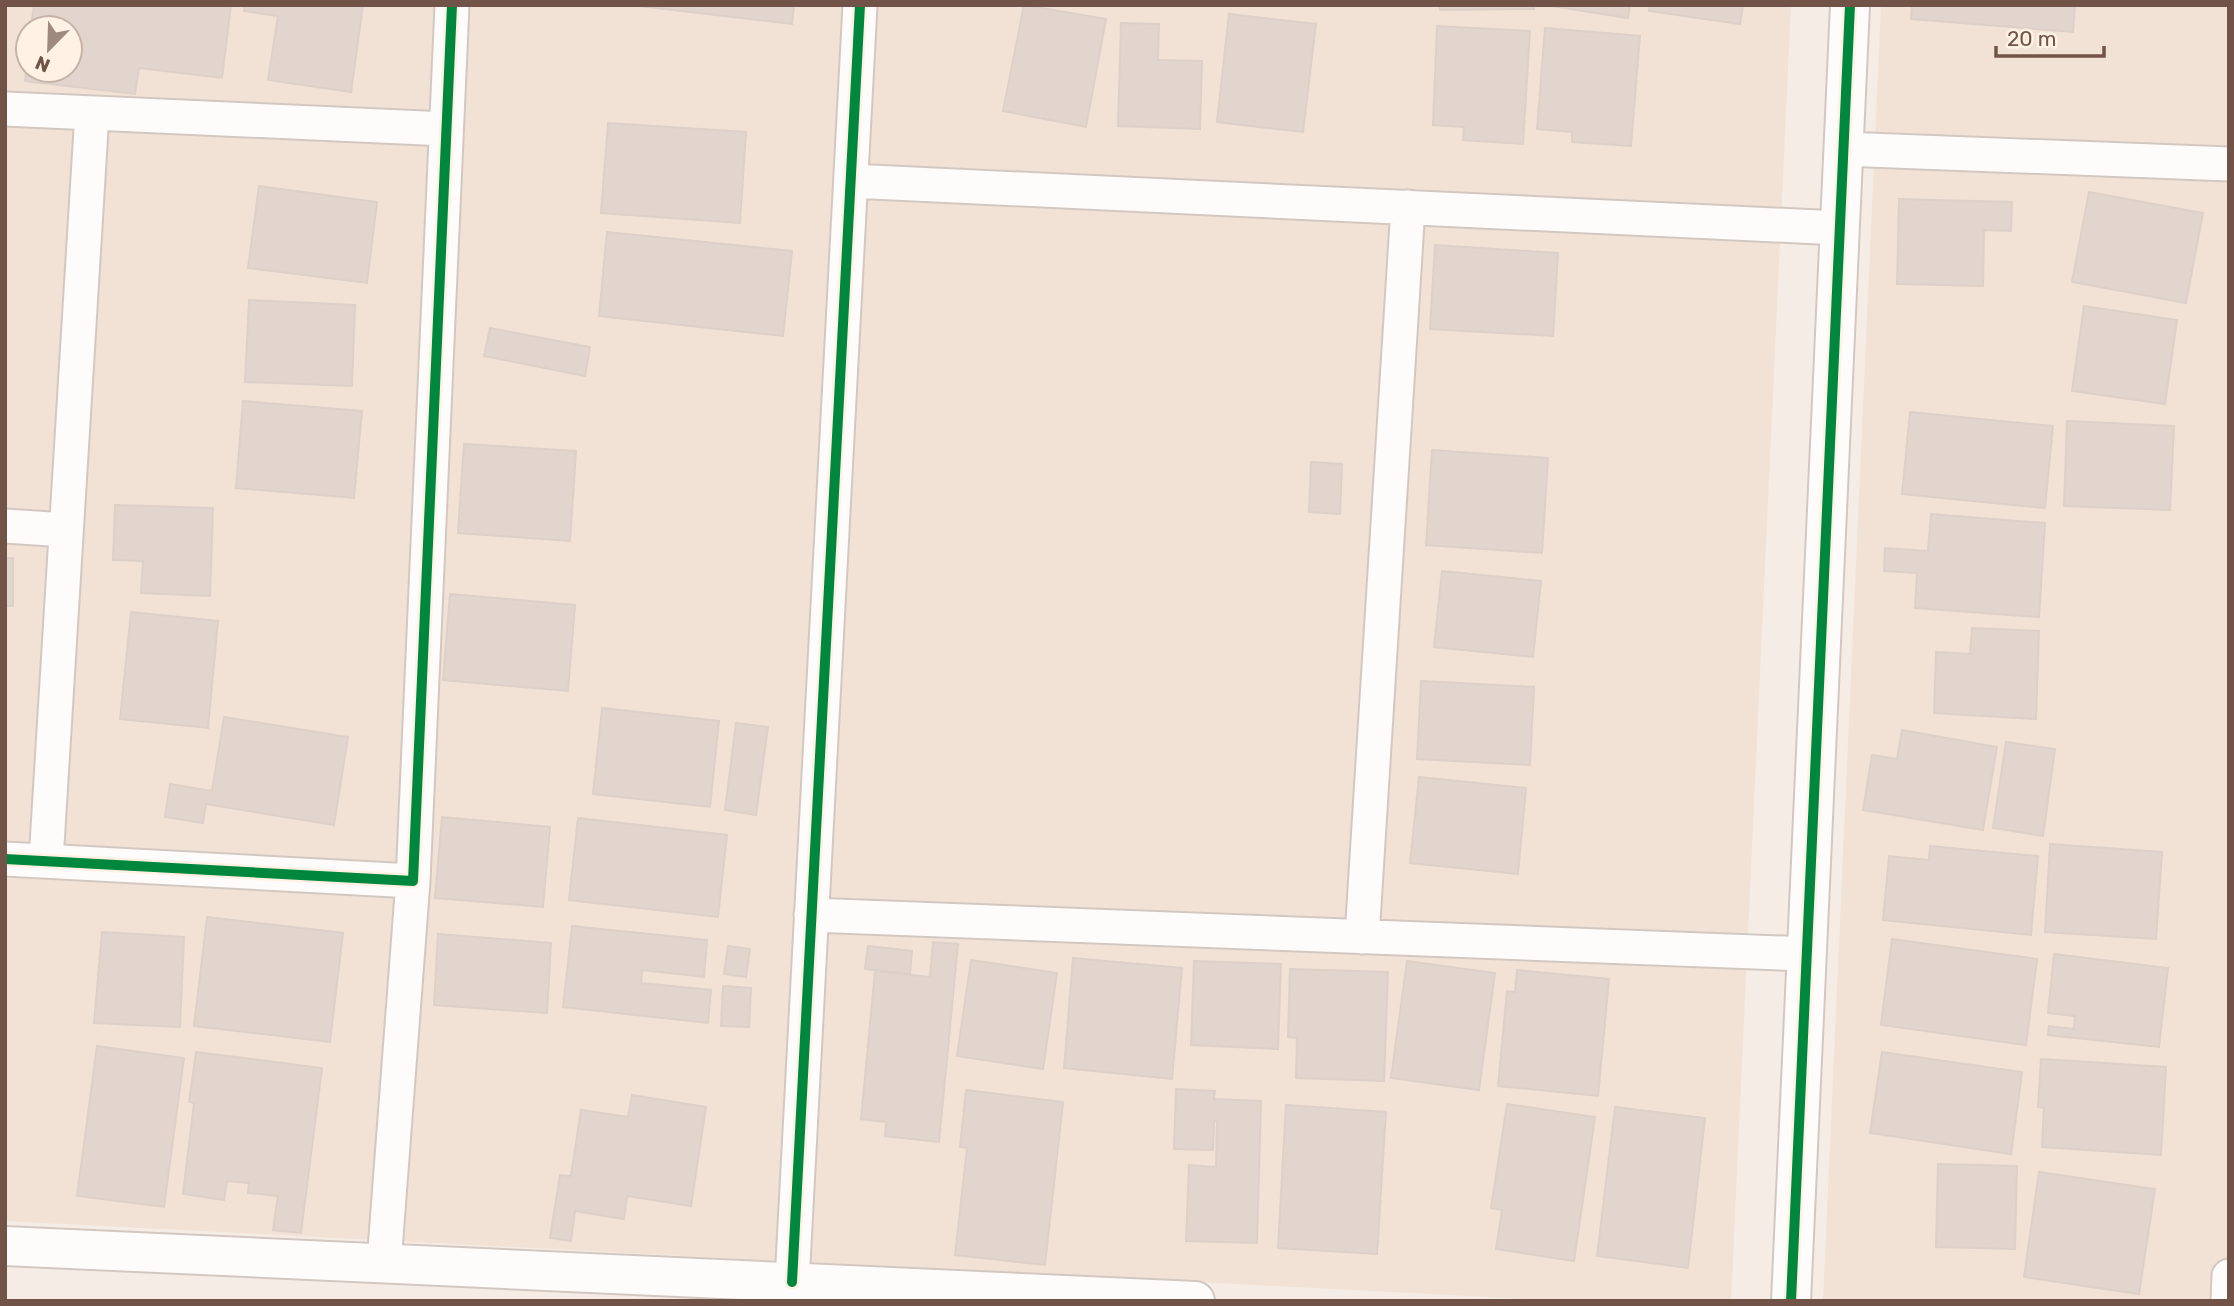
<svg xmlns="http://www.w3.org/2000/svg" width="2234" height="1306" font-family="Rubik,sans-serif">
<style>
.residential{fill:#f1e2d5;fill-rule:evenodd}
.building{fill:#e1d5cd;stroke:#ddd0c8;stroke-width:2}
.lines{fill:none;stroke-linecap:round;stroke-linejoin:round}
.minor-casing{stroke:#d3c8c1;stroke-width:37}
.tertiary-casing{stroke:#d3c8c1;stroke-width:42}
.minor{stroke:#fefcfb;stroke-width:33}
.tertiary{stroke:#fefcfb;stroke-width:38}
.cycleway-casing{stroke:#fff2e5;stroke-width:15}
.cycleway{stroke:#00873e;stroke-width:10}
</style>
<rect width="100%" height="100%" fill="#f5ede5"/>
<path class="residential" d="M5 5H1791L1731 1301H1566L5 1221ZM28 28H70V70H28Z
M1881 5H2229V1301H1823Z"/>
<path class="building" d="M34 5H231L222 78 139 68 135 94 25 81 28 56V70H70V28H31Z
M245 5H363L351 92 268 80 278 16 244 11Z
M631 5H794L792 24Z
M1024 5 1106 19 1086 127 1003 111Z
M1440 5H1534V9L1440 10Z
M1545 5H1630L1628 18Z
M1650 5H1743L1740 24 1649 11Z
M1912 5H2075L2073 32 1911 19Z
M1229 14 1316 24 1303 132 1217 122Z
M1121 23 1159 24 1158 60 1202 61 1200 129 1118 126Z
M1437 26 1530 31 1523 144 1463 140 1464 127 1433 125Z
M1545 28 1640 36 1631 146 1572 142V132L1537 129Z
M608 123 746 132 740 223 601 213Z
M259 186 377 202 367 283 248 268Z
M2089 192 2203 213 2186 303 2072 282Z
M1899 199 2012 202 2011 231 1984 230 1983 286 1897 284Z
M607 232 792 251 783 336 599 316Z
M1435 245 1558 253 1553 336 1430 329Z
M249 300 355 305 352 386 245 382Z
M2084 306 2177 320 2165 404 2072 391Z
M490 328 590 347 585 376 484 356Z
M243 401 362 411 354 498 236 488Z
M1910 412 2053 426 2045 508 1902 494Z
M2067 421 2174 426 2170 510 2064 506Z
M464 444 576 451 570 541 458 533Z
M1432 450 1548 458 1542 553 1426 545Z
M1311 462 1342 464 1340 514 1309 512Z
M115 505 213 508 210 596 141 593 143 561 113 560Z
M1931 514 2045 523 2039 617 1915 608 1917 573 1884 571 1885 548 1928 551Z
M5 558H13V606H5Z
M1442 571 1541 581 1533 657 1434 647Z
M450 594 575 605 568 691 443 680Z
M131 612 218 621 208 728 120 719Z
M1972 628 2039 631 2036 719 1934 713 1936 652 1970 654Z
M1421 681 1534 687 1530 765 1417 759Z
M602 708 719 721 710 807 593 794Z
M224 717 348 737 334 825 206 804 203 823 165 817 170 784 212 791Z
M736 723 768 727 756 815 725 810Z
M1902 730 1997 747 1983 830 1863 810 1872 755 1897 759Z
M2006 742 2055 749 2043 836 1993 828Z
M1419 777 1526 788 1518 874 1410 863Z
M442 817 550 827 543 907 435 898Z
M578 818 727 835 718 917 569 900Z
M2050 844 2162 852 2156 939 2045 932Z
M1930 846 2038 856 2031 935 1883 920 1889 856 1929 860Z
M207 917 343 933 330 1042 194 1026Z
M572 926 707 940 704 977 642 970 641 983 711 990 708 1023 563 1007Z
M102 932 184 937 180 1027 94 1023Z
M438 934 551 943 547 1013 434 1005Z
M1892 939 2037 959 2026 1045 1881 1025Z
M933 942 958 944 939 1142 885 1136 886 1122 861 1119 875 971 930 977Z
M728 946 750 949 746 977 724 974Z
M868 946 912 951 910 974 865 969Z
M2054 954 2168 968 2159 1047 2048 1035 2049 1026 2074 1029 2075 1016 2048 1013Z
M1073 958 1182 968 1172 1079 1064 1068Z
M971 960 1057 973 1043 1069 957 1056Z
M1194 961 1281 964 1278 1049 1191 1045Z
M1407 961 1495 973 1479 1090 1391 1078Z
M1290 969 1388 972 1384 1081 1296 1078 1297 1038 1288 1037Z
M1517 970 1609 979 1598 1096 1498 1086 1507 991 1515 992Z
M723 986 751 988 749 1027 721 1026Z
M97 1046 184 1058 164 1207 77 1196Z
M196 1052 322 1068 301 1233 273 1230 278 1196 248 1193 249 1183 227 1181 224 1200 183 1194 194 1103 189 1102Z
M1882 1052 2022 1072 2011 1154 1870 1133Z
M2041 1059 2166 1067 2161 1155 2042 1147 2044 1108 2038 1107Z
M1176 1089 1215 1091 1214 1099 1261 1101 1257 1243 1186 1241 1189 1165 1216 1167 1217 1121H1214L1213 1150 1174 1149Z
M966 1090 1063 1102 1045 1265 955 1255 967 1148 960 1147Z
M632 1095 706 1107 691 1206 627 1196 624 1219 575 1211 571 1241 550 1238 560 1175 571 1176 581 1110 628 1117Z
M1507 1104 1595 1117 1574 1261 1496 1249 1502 1210 1491 1208Z
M1286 1105 1386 1112 1377 1254 1278 1248Z
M1615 1107 1705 1118 1688 1268 1597 1256Z
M1938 1164 2017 1166 2015 1249 1936 1247Z
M2039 1172 2155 1189 2139 1294 2024 1277Z"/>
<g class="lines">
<g class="minor-casing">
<path id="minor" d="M5 109 446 129
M1843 149 2229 164
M851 181 1839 228
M5 526 66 530
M5 859 413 881 452 5
M46 861 92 113
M811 915 1807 954
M1362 937 1408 207
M384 1263 413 881
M792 1282 860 5
M2228 1301 2229 1276"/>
</g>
<g class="tertiary-casing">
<path id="tertiary" d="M5 1246 1195 1301
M1791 1301 1850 5"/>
</g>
<use href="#minor" class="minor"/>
<use href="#tertiary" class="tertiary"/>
<g class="cycleway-casing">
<path id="cycleway" d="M5 859 413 881 452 5
M792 1282 860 5
M1791 1301 1850 5"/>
</g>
<use href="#cycleway" class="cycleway"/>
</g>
<rect width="2234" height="1306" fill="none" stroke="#715348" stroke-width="14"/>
<g transform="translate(49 49) rotate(203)"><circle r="33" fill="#fff2e5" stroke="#c6b2a6" stroke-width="2"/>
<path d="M0-5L12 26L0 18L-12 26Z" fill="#9f897f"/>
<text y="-10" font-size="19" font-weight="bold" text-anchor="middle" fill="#715348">N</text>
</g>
<path d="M1996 46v10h108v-10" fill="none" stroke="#715348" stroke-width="3.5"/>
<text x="2007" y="46" font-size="21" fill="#715348" stroke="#fff2e5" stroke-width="5" paint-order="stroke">20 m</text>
</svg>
